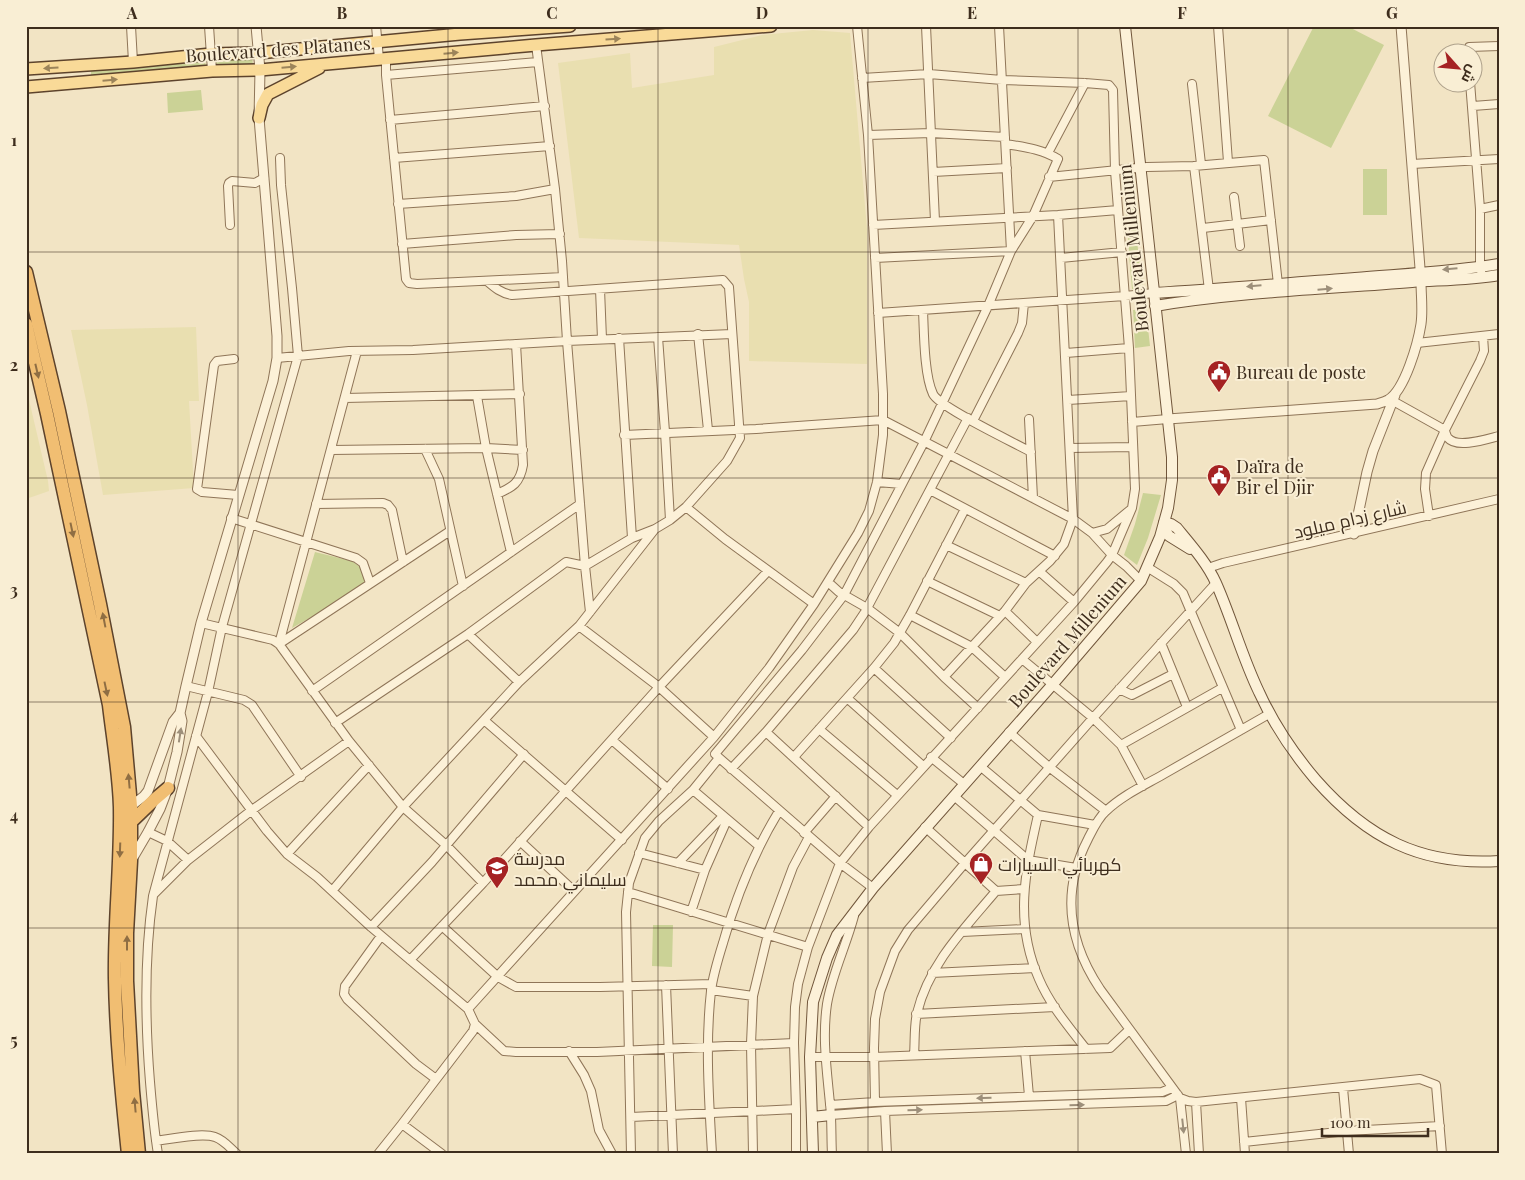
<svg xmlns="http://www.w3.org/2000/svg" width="1525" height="1180" font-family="'Playfair Display',Cairo,serif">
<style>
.farmland{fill:#e9dfb0}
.green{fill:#cbd296}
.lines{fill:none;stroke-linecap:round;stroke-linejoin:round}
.minor-casing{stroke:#8f7558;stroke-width:10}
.tertiary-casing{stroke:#8f7558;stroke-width:11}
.secondary-casing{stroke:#71563b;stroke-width:12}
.primary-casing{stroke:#5d432c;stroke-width:14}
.trunk-casing{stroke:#5d432c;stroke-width:15}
.minor{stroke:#fcf1d8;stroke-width:8}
.tertiary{stroke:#fcf1d8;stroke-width:9}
.secondary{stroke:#fcf1d8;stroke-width:10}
.primary{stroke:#f9da98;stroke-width:11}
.trunk{stroke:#f1be72;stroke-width:12}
.oneway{fill:#9c845a}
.oneway2{fill:#9d8f7a}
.oneway3{fill:#8f6e43}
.grid{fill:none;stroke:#3e2d1d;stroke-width:1;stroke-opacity:0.55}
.labels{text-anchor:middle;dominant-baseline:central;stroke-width:4;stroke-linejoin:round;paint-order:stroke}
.street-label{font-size:18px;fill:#3e2d1d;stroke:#f9eed4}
.poi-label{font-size:18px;fill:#3e2d1d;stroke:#f9eed4;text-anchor:start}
.neatline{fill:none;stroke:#3e2d1d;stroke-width:2}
.grid-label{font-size:16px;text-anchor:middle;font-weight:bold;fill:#3e2d1d}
</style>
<rect width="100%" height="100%" fill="#f2e4c4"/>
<path class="farmland" d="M813 30 850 33 867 229V364L749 361V302L744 279 739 245 579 238 558 63 630 53 632 88 714 75V47L762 35Z
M196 327 199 401H189L194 488 103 495 87 405 71 330Z
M26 387 48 481 49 491 26 499Z"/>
<path class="green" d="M1314 26H1347L1384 45 1331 148 1268 116Z
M252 55 253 66 216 69 215 58Z
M205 59 206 69 91 78V68Z
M201 90 203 110 168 113 167 93Z
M1363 169H1387V215H1363Z
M1132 178 1138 250 1129 251 1123 179Z
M1140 253 1143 288 1132 289 1129 254Z
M1147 309 1148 323 1134 325 1133 310Z
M1148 328 1150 346 1135 348 1134 329Z
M1143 493 1161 495 1148 538 1137 565 1124 555 1135 524Z
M315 552 352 561 360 567 366 586 292 628Z
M653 925H673L672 967 652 966Z"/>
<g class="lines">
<g class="minor-casing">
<path id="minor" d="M131 26 133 62
M209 26 212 71
M376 26 379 59
M926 26 935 221
M1218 26 1228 162
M536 45 555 189 562 261 567 341 585 566 590 612
M1467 52 1469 47 1499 46
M386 59V75L406 279 409 283 417 284 563 277
M386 75 538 62
M1470 82 1480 209V267L1481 271
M1192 84 1201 164
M1473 106 1499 104
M390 120 545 106
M868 135 931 133 1005 137
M1048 153 1085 83
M394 158 550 146
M1412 164 1499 159
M1194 166 1209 290
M933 172 1007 168
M1049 177 1147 167 1194 166 1264 160 1278 284
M1234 197 1240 246
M398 204 516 196 555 189
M1480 209 1499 205
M230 225 228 186 229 183 232 181 255 183 264 178
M873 225 1058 215 1118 210
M1203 228 1271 220
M402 244 516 235 560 234
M875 258 1011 251 1033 216 1058 159C1042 149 1024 147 1006 144
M1061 258 1122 252
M487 281C495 288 501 293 512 295L723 280 729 287 740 438 727 461 686 507 670 520
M600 289 602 339
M923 310C924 332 924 375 933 394 939 407 1013 442 1031 452
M878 313 1125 296 1154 293
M698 334 708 430
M619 338 632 538 655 529 670 520 665 432 658 337
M1417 343 1499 334
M1066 353 1129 348
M277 358 349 351 413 350 567 341 732 334
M234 359 217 361 214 365 197 489 202 492 238 495
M477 396 486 448 511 552
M345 398 520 394
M1068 400 1131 396
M1393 401 1445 430C1445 432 1447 437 1448 438 1457 449 1487 439 1499 436
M1029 419 1033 498
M973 421 1018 333 1022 323 1024 303
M1132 422 1168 419
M624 435 756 429 883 420 1073 519 1092 533 1112 555 1126 566 1141 581
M1070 448 1132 447
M425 449 439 479 463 586
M331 450 486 448 523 450
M877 482 902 484
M930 490 1055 556
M497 494C513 487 520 483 523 465L516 344
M316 504 383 503 388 505 392 510 403 562
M686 507 725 539 814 604
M1429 516 1425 489 1426 473 1445 430 1480 361 1484 351 1483 336
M231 518 356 558 363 563 370 583
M1092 533 1107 529 1130 510
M946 545 1026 583
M1147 567 1174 584 1183 593 1241 730
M1208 568 1223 563 1499 499
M1040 572 1074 602
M927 581 1000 616
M828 582 839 592 867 608 900 633 944 677 978 708
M1005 611 1037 642
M910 615 972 647 1005 677
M201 623 273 640 279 644 349 741 403 807 446 845 483 883
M579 626 659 687 714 737
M468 634 519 682
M1161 643 1187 707
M279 644 357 351
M279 644 450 531
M1022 659 1093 718 1121 745 1143 786
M874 668 951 738
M944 677 1005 611 1026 583 1050 561 1064 544 1073 519 1058 215
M186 686 244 700 252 705 301 777
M1119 689 1132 695 1173 674
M312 691 580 504
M847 698 923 766
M1269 714C1234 734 1199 754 1164 774 1145 785 1123 795 1106 811 1098 818 1093 829 1088 839 1061 891 1068 941 1100 989L1180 1098 1188 1101 1196 1102 1420 1079 1436 1085 1442 1154
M484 720 622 840
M335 723 468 634 566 562 585 566 632 538
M819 729 897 795
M766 732 869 827
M1009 732 1049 767 1106 811
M196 736 267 831 287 854 317 877 371 927 468 1009 714 737 769 668 814 604 858 533 869 511 877 482 883 435V394L868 135 857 26
M612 740 668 789
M1121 745 1222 688
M715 754 802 650 844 595 924 442 988 306 1011 251 999 26
M717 756 840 863 873 888
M794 757 874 668 894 643 910 615 965 509
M931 757 964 784
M980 766 1038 815 1095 825
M731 769 766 732 853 630 865 612 968 418
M693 790 759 846
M954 796 1028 860 1076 868
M1038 815C1025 872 1014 923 1039 979 1050 1005 1069 1027 1086 1049
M148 832 167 841 188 860
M804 833 836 796
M520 841 574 891
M639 853 705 870
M287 854 369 765
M678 863 723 816
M332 891 403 807 484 720 519 682 579 626 655 529
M996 891 1024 889
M628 892 808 947
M154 894 188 860 252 810 349 741
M691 912 705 870 727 820
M442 926 498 977 516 987H600L712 984
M371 927 432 862 524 754
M962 932 1025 929
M381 936 345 986 344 994 347 999 416 1064 436 1079
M410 960 483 883 659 687 768 571
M932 973 1035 968
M666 985 673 1154
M711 990 753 996
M916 1014 1055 1007
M475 1024 504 1051 516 1052H597L794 1043
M569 1051 584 1075 591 1091 599 1130 612 1154
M1025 1051 1029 1096
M914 1055C915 1042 914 1026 917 1013 929 964 964 929 996 891L925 827
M810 1057H874L1110 1048 1129 1030
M1343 1088 1349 1154
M1180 1098 1186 1154
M1241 1098 1245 1154
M875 1102 874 1048 875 1019 880 992 895 951 908 930 965 863 1093 718 1216 583
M1196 1102 1199 1154
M830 1105 875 1102 1162 1092 1172 1088
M885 1111 887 1154
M831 1115 885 1111 1166 1101 1178 1095
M631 1117 796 1109
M402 1124 442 1154
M156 1141C171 1139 202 1132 215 1137 224 1140 230 1148 237 1154
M1244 1142 1347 1131 1440 1126
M158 1154C154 1130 152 1106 150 1082 145 1020 144 958 153 896L208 692 222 627 298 356 292 288 281 185 280 158
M378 1154 402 1124 473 1031 475 1024 468 1009
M631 1154 626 912 629 883 645 838 659 821 693 790 719 758
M712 1154C709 1099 705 1045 711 991 713 975 718 959 723 943 736 897 754 852 779 811
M753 1154 751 1044 753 996 768 934 793 867 809 837
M796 1154V1109L794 1043 795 1007 798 984 808 947 840 863 869 827 1074 602 1107 562 1112 555 1132 508 1135 489 1129 348 1115 171 1113 90 1109 85 1085 83 1002 80 929 74 862 78
M832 1154C831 1137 832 1120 830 1104 827 1071 822 1038 827 1004 832 974 846 946 854 916"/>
</g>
<g class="tertiary-casing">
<path id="tertiary" d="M1168 419 1377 404C1380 403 1384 402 1388 400 1405 390 1418 343 1421 324 1423 310 1421 295 1421 281L1401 26
M1354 534 1367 472 1373 451 1395 395
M131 806 144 796 148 791 173 722 180 713
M131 861 148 832 160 809 168 788 177 752 182 721 180 713 186 686 201 623 273 381 277 358V336L259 118 260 70 256 26"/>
</g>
<g class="secondary-casing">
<path id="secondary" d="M1154 293C1221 289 1288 283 1355 278 1403 274 1451 272 1499 264
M1155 306C1239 292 1327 289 1412 282 1441 280 1470 280 1499 275
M1164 522 1171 524 1177 528C1191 545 1207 563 1216 583 1232 619 1242 657 1259 692 1274 725 1293 753 1316 780 1367 838 1421 866 1499 861
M1163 527 1169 536 1190 549
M812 1117 831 1115
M813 1154 810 1057 813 1002 827 958 837 935 873 888 1053 684 1141 581 1160 537 1168 508 1172 480V457L1125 26"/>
</g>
<g class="primary-casing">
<path id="primary" d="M26 69 133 62 211 54 258 53 460 34 570 26
M26 87 212 71 260 70 536 45 771 26
M259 118 262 105 268 94 319 68"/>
</g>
<g class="trunk-casing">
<path id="trunk" d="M26 272 59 411 100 604 124 727 131 806V861L127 933V981L133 1091 139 1154
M26 324 47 414 109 705C113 739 119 773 120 807 121 865 114 922 115 979 116 1037 122 1096 128 1154
M131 822 155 799 168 788"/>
</g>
<use href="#minor" class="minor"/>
<use href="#tertiary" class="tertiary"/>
<use href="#secondary" class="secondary"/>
<use href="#primary" class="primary"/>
<use href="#trunk" class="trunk"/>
</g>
<defs><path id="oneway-solid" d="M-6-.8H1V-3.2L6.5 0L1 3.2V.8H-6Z" transform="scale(1.25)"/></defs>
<g class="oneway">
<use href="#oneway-solid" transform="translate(613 39) rotate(-4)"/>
<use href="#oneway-solid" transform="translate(451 53) rotate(-5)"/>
<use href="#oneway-solid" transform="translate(289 67) rotate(-5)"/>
<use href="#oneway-solid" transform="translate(51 68) rotate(176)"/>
<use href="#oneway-solid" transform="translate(110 80) rotate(-5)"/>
</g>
<g class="oneway2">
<use href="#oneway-solid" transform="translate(1450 269) rotate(175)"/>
<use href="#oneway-solid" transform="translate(1254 286) rotate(175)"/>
<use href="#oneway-solid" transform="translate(1325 289) rotate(-5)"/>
<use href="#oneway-solid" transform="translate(180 735) rotate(-81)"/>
<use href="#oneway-solid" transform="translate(984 1098) rotate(178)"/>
<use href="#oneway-solid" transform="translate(1077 1105) rotate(-2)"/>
<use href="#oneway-solid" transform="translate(915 1110) rotate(-2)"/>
<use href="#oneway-solid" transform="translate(1183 1126) rotate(84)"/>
</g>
<g class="oneway3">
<use href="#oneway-solid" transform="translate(37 371) rotate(77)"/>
<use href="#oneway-solid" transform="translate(72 530) rotate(78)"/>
<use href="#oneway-solid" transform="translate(104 620) rotate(-101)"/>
<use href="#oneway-solid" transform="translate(106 689) rotate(78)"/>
<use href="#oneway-solid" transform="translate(129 781) rotate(-95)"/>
<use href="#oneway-solid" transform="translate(120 850) rotate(92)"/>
<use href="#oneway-solid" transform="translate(127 943) rotate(-90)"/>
<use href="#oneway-solid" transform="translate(135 1105) rotate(-95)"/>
</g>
<path class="grid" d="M238 26V1154M448 26V1154M658 26V1154M868 26V1154M1078 26V1154M1288 26V1154M26 252H1499M26 478H1499M26 702H1499M26 928H1499"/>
<defs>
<g id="civic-pin" transform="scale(1.25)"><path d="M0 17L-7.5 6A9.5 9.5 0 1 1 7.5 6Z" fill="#a52223" stroke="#f9eed4"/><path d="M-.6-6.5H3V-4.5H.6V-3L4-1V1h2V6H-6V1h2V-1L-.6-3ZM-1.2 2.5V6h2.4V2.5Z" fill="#fff"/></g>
<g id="shop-pin" transform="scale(1.25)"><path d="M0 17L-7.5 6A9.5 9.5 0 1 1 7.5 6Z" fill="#a52223" stroke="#f9eed4"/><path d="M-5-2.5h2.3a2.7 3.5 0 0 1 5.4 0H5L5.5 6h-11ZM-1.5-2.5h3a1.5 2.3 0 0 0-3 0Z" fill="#fff"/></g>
<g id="school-pin" transform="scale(1.25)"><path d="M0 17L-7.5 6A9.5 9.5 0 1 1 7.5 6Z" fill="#a52223" stroke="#f9eed4"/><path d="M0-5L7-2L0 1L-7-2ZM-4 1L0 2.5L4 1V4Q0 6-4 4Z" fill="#fff"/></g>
</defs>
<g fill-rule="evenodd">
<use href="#civic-pin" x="1219" y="372"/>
<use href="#civic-pin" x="1219" y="476"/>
<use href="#shop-pin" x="981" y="864"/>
<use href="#school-pin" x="497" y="868"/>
</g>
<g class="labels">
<g class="street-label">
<text transform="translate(278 49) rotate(-4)">Boulevard des Platanes</text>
<text transform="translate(1133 248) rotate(-96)">Boulevard Millenium</text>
<text transform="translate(1350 519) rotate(-13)">شارع زدام ميلود</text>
<text transform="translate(1067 641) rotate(-49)">Boulevard Millenium</text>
</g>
<g class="poi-label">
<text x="1236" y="372">Bureau de poste</text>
<text x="1236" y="466">Daïra de<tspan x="1236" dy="21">Bir el Djir</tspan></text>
<text x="514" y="858">مدرسة<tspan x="514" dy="21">سليماني محمد</tspan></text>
<text x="998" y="864">كهربائي السيارات</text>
</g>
</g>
<rect width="1525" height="1180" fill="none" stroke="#f9eed4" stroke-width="55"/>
<g transform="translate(1458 68) rotate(117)"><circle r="24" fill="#f9eed4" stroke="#aea18b"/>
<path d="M0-4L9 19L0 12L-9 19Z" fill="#a52223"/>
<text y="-8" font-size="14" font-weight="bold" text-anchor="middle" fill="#3e2d1d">ش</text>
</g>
<path d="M1322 1128v8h106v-8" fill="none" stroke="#3e2d1d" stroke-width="2.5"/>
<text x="1330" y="1128" font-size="15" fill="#3e2d1d" stroke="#f9eed4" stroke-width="4" paint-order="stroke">100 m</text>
<rect x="28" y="28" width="1470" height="1124" class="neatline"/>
<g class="grid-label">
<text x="132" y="19">A</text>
<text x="342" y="19">B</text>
<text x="552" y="19">C</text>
<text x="762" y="19">D</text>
<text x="972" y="19">E</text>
<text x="1182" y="19">F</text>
<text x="1392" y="19">G</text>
<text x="14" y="146">1</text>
<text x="14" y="371">2</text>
<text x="14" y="596">3</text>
<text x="14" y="821">4</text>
<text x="14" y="1046">5</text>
</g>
</svg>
